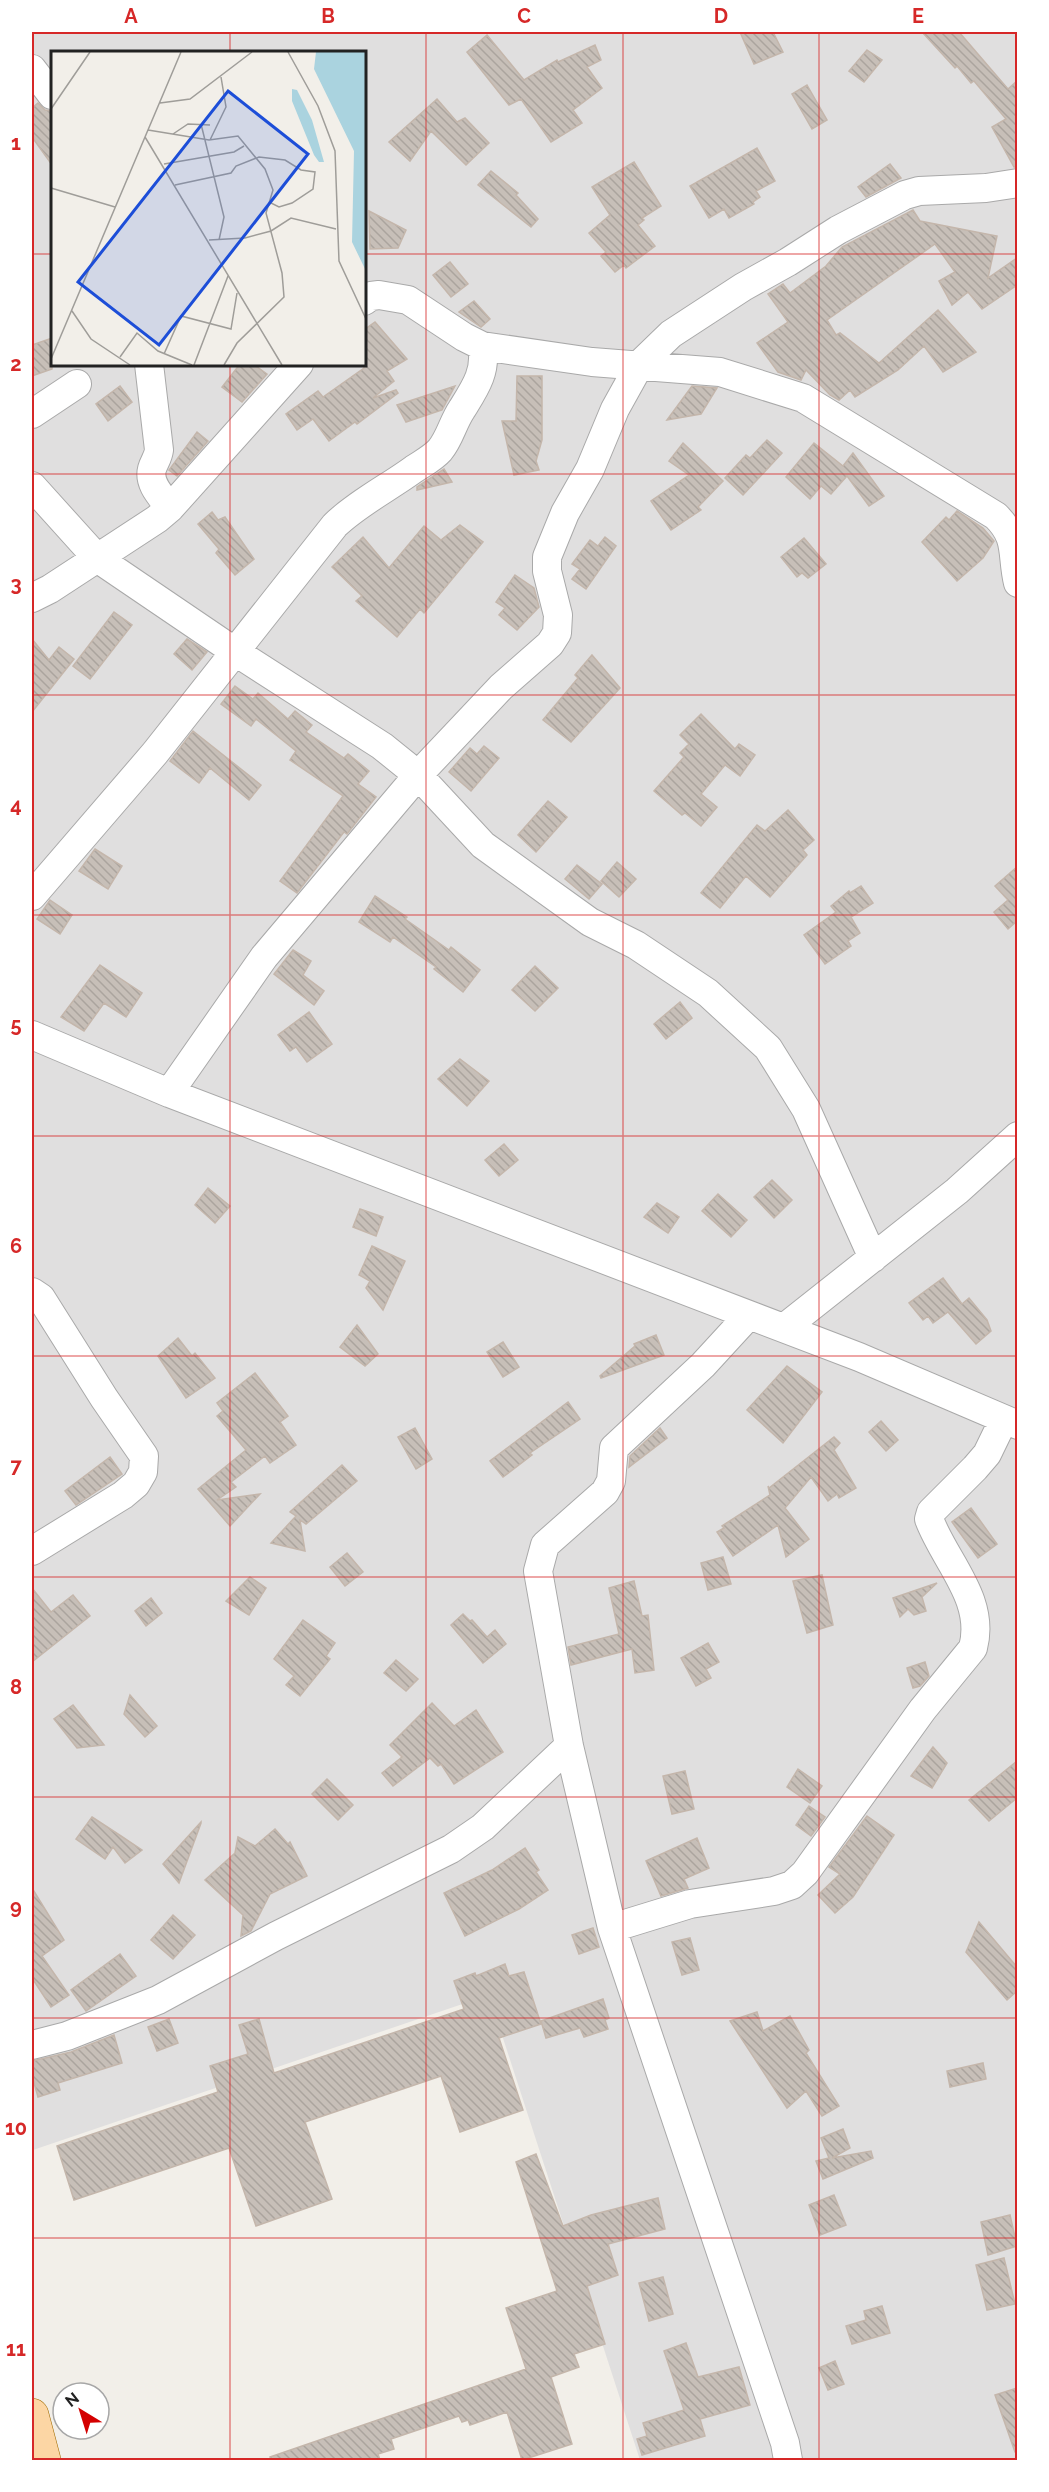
<svg xmlns="http://www.w3.org/2000/svg" width="1049" height="2492" font-family="Raleway,sans-serif">
<style>
.residential{fill:#e0dfdf;fill-rule:evenodd}
.building{fill:url(#building-back-hatch);stroke:#c4b6ab;stroke-width:1.5}
.lines{fill:none;stroke-linecap:round;stroke-linejoin:round}
.minor-casing{stroke:#a9a9a9;stroke-width:30}
.major-casing{stroke:#a06b00;stroke-width:34}
.minor{stroke:#fff;stroke-width:28}
.major{stroke:#fcd6a4;stroke-width:33}
.grid{fill:none;stroke:#d62828;stroke-width:1.5;stroke-opacity:0.55}
.inset-road{fill:none;stroke:#9f9d99;stroke-width:1.5}
.view{fill:#1d4ed8;fill-opacity:0.15;stroke:#1d4ed8;stroke-width:3}
.inset-edge{fill:none;stroke:#222;stroke-width:3}
.neatline{fill:none;stroke:#d62828;stroke-width:2}
.grid-label{font-size:20px;text-anchor:middle;font-weight:bold;fill:#d62828}
</style>
<defs>
<pattern id="building-back-hatch" width="6" height="6" patternUnits="userSpaceOnUse" patternTransform="scale(1.5)"><rect width="6" height="6" fill="#c7bfb8"/><path d="M-1 5l2 2M0 0l6 6M5-1l2 2" fill="none" stroke="#aba49e"/></pattern>
</defs>
<rect width="100%" height="100%" fill="#f2efe9"/>
<path class="residential" d="M32 32H1017V2460H640L489 1995 33 2150 32 2145ZM52 52H364V364H52Z"/>
<path class="building" d="M740 32H773L783 52 754 64Z
M922 32H959L1008 89 1017 81V167H1014L992 127 1006 119 974 81 971 83 957 66 955 68Z
M487 35 524 80 557 60 558 62 595 45 601 60 587 67 602 88 573 110 582 123 551 142 521 99 509 105 467 52Z
M867 50 882 60 864 82 849 71Z
M807 85 827 120 812 129 792 94Z
M437 99 457 122 465 118 489 143 466 165 431 131 410 161 389 142Z
M38 103 45 110 52 111V165L32 137V108Z
M757 148 775 181 756 191 760 197 753 202 754 204 729 218 724 209 709 218 690 186Z
M634 162 661 206 642 218 644 220 638 225 655 246 626 268 624 265 615 272 601 256 606 252 589 233 610 215 592 187Z
M890 164 901 178 866 197 858 187Z
M491 171 518 193 516 195 538 219 531 227 478 185Z
M913 210 920 221 997 236 988 278 1017 258V285L982 309 968 292 952 305 939 281 955 272 935 244 827 320 836 335 840 333 879 363 938 310 976 352 943 372 924 346 898 370 855 397 850 390 839 400 830 395 806 370 801 380 778 372 757 343 788 322 768 294 783 284 790 293 826 266 842 247Z
M369 211 406 230 398 248 370 249Z
M450 262 468 284 451 297 433 275Z
M474 301 490 319 481 327 459 312Z
M375 322 407 359 387 371 394 381 373 398 396 390 398 393 357 424 355 422 329 441 313 419 297 430 286 414 318 391 323 397 364 368V330Z
M52 338V369L32 376V345Z
M240 364H253L267 374 242 402 222 387Z
M517 376H542V440L536 461 539 470 514 475 502 421H516Z
M120 386 132 402 108 421 96 404Z
M455 386 442 410 406 422 397 405Z
M692 386 717 388 701 414 667 420Z
M197 432 208 441 177 476 169 470Z
M767 440 782 453 743 495 725 478 746 455 750 458Z
M683 443 723 481 698 507 701 510 671 530 651 501 689 475 669 461Z
M814 443 843 466 853 453 884 496 869 506 847 476 831 494 821 486 810 499 786 477Z
M444 469 452 482 417 490V487Z
M957 511 983 528 994 541 983 558 957 581 922 542 946 517 949 520Z
M212 512 218 520 225 517 254 559 235 575 216 553 219 549 198 524Z
M460 525 483 542 424 613 420 609 397 637 356 601 362 596 332 567 363 537 389 568 424 526 441 540Z
M605 537 616 546 586 589 572 579 580 569 572 564 590 540 598 546Z
M804 538 826 564 808 578 802 573 797 577 781 557Z
M515 575 534 588 539 607 517 630 499 615 505 608 496 602Z
M114 612 132 625 90 679 73 666Z
M32 639 49 660 59 647 74 659 32 712Z
M187 639 207 652 192 670 174 654Z
M592 655 620 688 571 742 543 720 578 678 575 675Z
M235 686 253 699 258 693 288 719 295 711 312 725 306 732 344 758 348 754 369 771 358 784 376 797 347 834 344 832 297 893 280 881 343 796 290 760 296 751 256 719 251 726 221 704Z
M701 714 735 749 739 744 755 755 740 776 725 765 701 794 717 807 701 826 685 813 682 815 654 791 684 757 680 753 689 744 680 735Z
M193 731 261 785 249 800 210 768 199 783 170 761Z
M484 746 499 758 471 791 449 772 470 748 477 754Z
M548 801 567 817 536 852 518 835Z
M788 810 814 840 803 850 807 855 770 897 746 876 720 908 701 893 757 825 765 831Z
M95 849 122 866 108 889 79 871Z
M617 862 636 879 619 897 601 881Z
M577 865 602 884 589 899 565 879Z
M1017 867V921L1008 929 994 912 1008 900 995 886Z
M861 886 873 903 851 917 860 933 848 941 851 946 825 964 804 935 836 912 831 906 849 891 850 893Z
M375 896 407 917 405 919 449 950 451 947 480 970 463 992 434 969 436 967 393 937 390 942 359 922Z
M50 900 72 915 60 934 37 919Z
M293 950 311 961 303 975 324 991 314 1005 274 974Z
M100 965 142 993 126 1017 104 1003 84 1031 61 1017Z
M535 966 558 988 535 1011 512 990Z
M680 1002 692 1018 666 1039 654 1024Z
M309 1012 332 1044 307 1062 296 1047 290 1051 278 1035Z
M460 1059 489 1081 467 1106 438 1079Z
M504 1144 518 1160 499 1176 485 1160Z
M772 1180 792 1200 774 1218 754 1197Z
M208 1188 230 1206 215 1223 195 1205Z
M718 1194 747 1220 731 1237 702 1211Z
M657 1203 679 1217 668 1233 644 1217Z
M360 1209 383 1217 376 1236 353 1227Z
M372 1246 405 1261 383 1310 366 1288 370 1281 359 1275Z
M943 1278 962 1304 969 1298 987 1320 991 1331 976 1344 948 1312 933 1323 928 1316 923 1320 909 1303Z
M357 1325 378 1354 365 1366 340 1347Z
M656 1335 664 1355 601 1378 600 1376 635 1346 634 1344Z
M178 1338 192 1356 195 1353 215 1378 186 1398 158 1356Z
M503 1342 519 1367 503 1377 487 1352Z
M787 1366 822 1392 783 1443 747 1410Z
M255 1373 288 1416 280 1422 296 1445 270 1463 265 1456 231 1482 236 1487 217 1500 260 1494 230 1526 198 1489 246 1450 217 1416 223 1411 217 1403Z
M568 1402 580 1419 530 1453 532 1455 503 1477 490 1461Z
M881 1421 898 1440 886 1451 869 1432Z
M415 1428 432 1459 416 1469 398 1437Z
M660 1428 667 1438 629 1467 630 1456Z
M834 1437 840 1443 834 1450 856 1488 839 1498 837 1494 828 1501 811 1477 785 1508 809 1539 786 1557 778 1525 733 1556 717 1532 724 1528 722 1526 770 1495 768 1486 769 1488Z
M110 1457 122 1474 76 1505 65 1491Z
M342 1465 357 1481 306 1524 300 1520 305 1551 271 1543 296 1516 290 1512Z
M971 1508 997 1544 978 1558 952 1522Z
M347 1553 363 1572 345 1586 330 1567Z
M723 1557 731 1584 708 1590 701 1563Z
M822 1575 833 1625 807 1633 793 1581Z
M250 1577 266 1588 249 1615 226 1601Z
M634 1581 642 1616 648 1615 654 1670 635 1673 632 1649 571 1665 568 1647 619 1634 609 1588Z
M937 1583 922 1597 926 1611 914 1615 908 1609 900 1617 893 1598Z
M32 1588 51 1612 73 1595 90 1616 32 1662Z
M151 1598 162 1613 146 1626 135 1611Z
M463 1614 470 1621 472 1620 487 1637 495 1630 506 1644 483 1663 451 1625Z
M303 1620 335 1643 326 1656 330 1659 300 1696 286 1685 294 1676 274 1659Z
M708 1643 719 1662 706 1669 711 1678 696 1686 681 1658Z
M396 1660 418 1679 406 1691 384 1673Z
M925 1662 929 1676 920 1686 913 1688 907 1668Z
M130 1695 157 1726 145 1737 124 1714Z
M432 1703 454 1726 476 1710 503 1752 454 1784 441 1764 438 1766 430 1758 393 1786 382 1773 402 1757 390 1745Z
M73 1705 104 1745 77 1748 54 1719Z
M933 1747 947 1763 932 1788 911 1776Z
M1017 1761V1798L989 1821 969 1800Z
M798 1769 822 1786 810 1803 787 1787Z
M685 1771 694 1809 672 1814 663 1776Z
M327 1779 353 1805 338 1820 312 1794Z
M809 1806 825 1817 811 1836 796 1825Z
M867 1816 894 1835 853 1897 835 1913 818 1895 840 1874 829 1867Z
M92 1817 121 1836 142 1850 125 1863 113 1847 105 1859 76 1839Z
M201 1822V1823L179 1883 163 1864Z
M275 1829 288 1844 290 1842 307 1876 270 1894 251 1931 241 1936 243 1915 205 1880 235 1853 238 1837 255 1846Z
M697 1838 709 1868 684 1879 688 1888 661 1896 646 1861Z
M525 1848 539 1870 536 1872 548 1890 519 1909 465 1936 444 1893 492 1870Z
M32 1888 64 1940 42 1956 69 1995 51 2007 32 1978Z
M173 1915 195 1935 173 1959 151 1940Z
M979 1922 1017 1967V1991L1007 2000 966 1952Z
M593 1928 599 1947 579 1954 572 1935Z
M690 1938 699 1970 682 1975 672 1942Z
M120 1954 136 1976 86 2011 71 1990Z
M505 1964 509 1976 524 1972 541 2024 499 2038 523 2110 460 2132 441 2076 305 2122 332 2199 256 2226 229 2148 74 2200 57 2146 218 2092 210 2066 248 2054 239 2025 259 2019 274 2073 464 2009 454 1981 475 1973 476 1976Z
M603 1999 609 2018 605 2020 608 2029 584 2037 580 2028 546 2038 541 2021Z
M757 2012 763 2031 790 2016 809 2050 806 2053 839 2106 822 2116 806 2091 787 2108 730 2021Z
M169 2019 178 2043 157 2051 148 2027Z
M114 2035 122 2063 58 2083 60 2090 38 2097 32 2076V2061L71 2052Z
M983 2063 986 2079 950 2087 947 2071Z
M843 2129 850 2148 832 2158 871 2151 873 2158 823 2179 816 2161 829 2158 821 2138Z
M536 2154 563 2226 591 2215 658 2198 665 2229 608 2244 618 2275 587 2286 605 2344 574 2354 579 2367 551 2377 572 2444 522 2460 507 2412 470 2425 468 2420 462 2422 459 2416 391 2439 394 2449 378 2454 380 2460H271L270 2457 526 2369 506 2308 557 2291 516 2162Z
M834 2195 846 2225 820 2235 809 2205Z
M1010 2215 1017 2246 988 2255 981 2222Z
M1004 2258 1015 2304 987 2310 976 2265Z
M663 2277 673 2314 649 2321 639 2283Z
M882 2306 890 2333 852 2344 846 2326 866 2320 864 2311Z
M686 2343 698 2377 739 2367 750 2405 700 2419 705 2436 642 2455 637 2439 647 2436 643 2423 684 2410 664 2351Z
M835 2361 844 2384 828 2390 819 2368Z
M1017 2388V2452H1015L995 2395Z"/>
<g class="lines">
<g class="minor-casing">
<path id="minor" d="M32 69 52 95
M364 301 371 296 379 295 408 300 464 337 482 346 592 362 720 372 803 398 996 516C1019 539 1011 554 1018 583
M149 364 159 450C158 458 154 462 152 469 148 484 162 497 170 508
M32 414 77 384
M32 486 97 558 234 651 382 746 418 775 483 845 590 922 636 945 708 993 768 1048 806 1109 873 1258
M32 598 50 589 157 519 170 508 299 364
M32 896 155 753 335 525C358 503 388 488 414 469 423 463 433 458 440 450 450 438 453 422 462 409 475 388 487 371 482 346
M32 1035 169 1093 859 1357 1018 1425
M169 1093 264 957 418 775 501 687 550 644 557 633 558 615 547 571V557L565 513 590 469 615 409 640 364 671 334 743 287 788 262 838 230 905 195 919 191 986 188 1018 183
M32 1292 41 1298 104 1398 144 1456 143 1472 136 1484 123 1495 32 1551
M748 1316 703 1365 614 1448 611 1481 605 1492 545 1545 538 1571 569 1746 612 1928 785 2443 788 2460
M784 1328 957 1191 1018 1136
M612 1928 690 1904 774 1891 792 1885 805 1873 923 1709 973 1648C986 1599 945 1562 929 1519L931 1512 975 1468 987 1454 1004 1419
M32 2045 67 2036 158 2000 276 1936 451 1849 483 1827 569 1746"/>
</g>
<g class="major-casing">
<path id="major" d="M32 2415 44 2460"/>
</g>
<use href="#minor" class="minor"/>
<use href="#major" class="major"/>
</g>
<path class="grid" d="M230 32V52M426 32V2460M623 32V2460M819 32V2460M32 254H52M364 254H1018M230 364V2460M32 474H1018M32 695H1018M32 915H1018M32 1136H1018M32 1356H1018M32 1577H1018M32 1797H1018M32 2018H1018M32 2238H1018"/>
<g transform="translate(51 51)">
<rect width="315" height="315" fill="#f2efe9"/>
<path d="M265 1H315V220L301 191 303 100 263 18ZM241 38 246 39 261 69 273 111H268L263 104 241 50Z" fill="#aad3df"/>
<path class="inset-road" d="M237 1 267 55 284 100 288 210 315 268M109 52 139 48 201 1M0 58 39 1M150 73 173 166 168 189M97 79 158 89 187 85 214 118 222 139 215 162 231 222 233 246 186 292 173 314M122 83 137 73 159 74M94 86 231 314M159 89 175 56 170 26M113 113 183 101 193 95M124 134 180 122 185 115 208 106 234 109 250 119 264 121 262 138 241 152 228 156 218 151M0 137 64 156M158 189 194 187 220 180 240 167 285 178M21 260 40 288 79 314M113 303 130 265 180 278 186 242M69 306 86 282 107 300 141 314M0 308 130 1M143 314 177 225"/>
<path class="view" d="M177 40 257 103 108 294 27 231Z"/>
<rect width="315" height="315" class="inset-edge"/>
</g>
<rect width="1049" height="2492" fill="none" stroke="#ffffff" stroke-width="66"/>
<g transform="translate(81 2411) rotate(322)"><circle r="28" fill="#ffffff" stroke="#a7a7a7" stroke-width="1.5"/>
<path d="M0-4.5L10 22L0 15L-10 22Z" fill="#d40000"/>
<text y="-9" font-size="16" font-weight="bold" text-anchor="middle" fill="#222222">N</text>
</g>
<rect x="33" y="33" width="983" height="2426" class="neatline"/>
<g class="grid-label">
<text x="131" y="23">A</text>
<text x="328" y="23">B</text>
<text x="524" y="23">C</text>
<text x="721" y="23">D</text>
<text x="918" y="23">E</text>
<text x="16" y="150">1</text>
<text x="16" y="371">2</text>
<text x="16" y="591">3</text>
<text x="16" y="812">4</text>
<text x="16" y="1032">5</text>
<text x="16" y="1253">6</text>
<text x="16" y="1473">7</text>
<text x="16" y="1694">8</text>
<text x="16" y="1914">9</text>
<text x="16" y="2135">10</text>
<text x="16" y="2356">11</text>
</g>
</svg>
